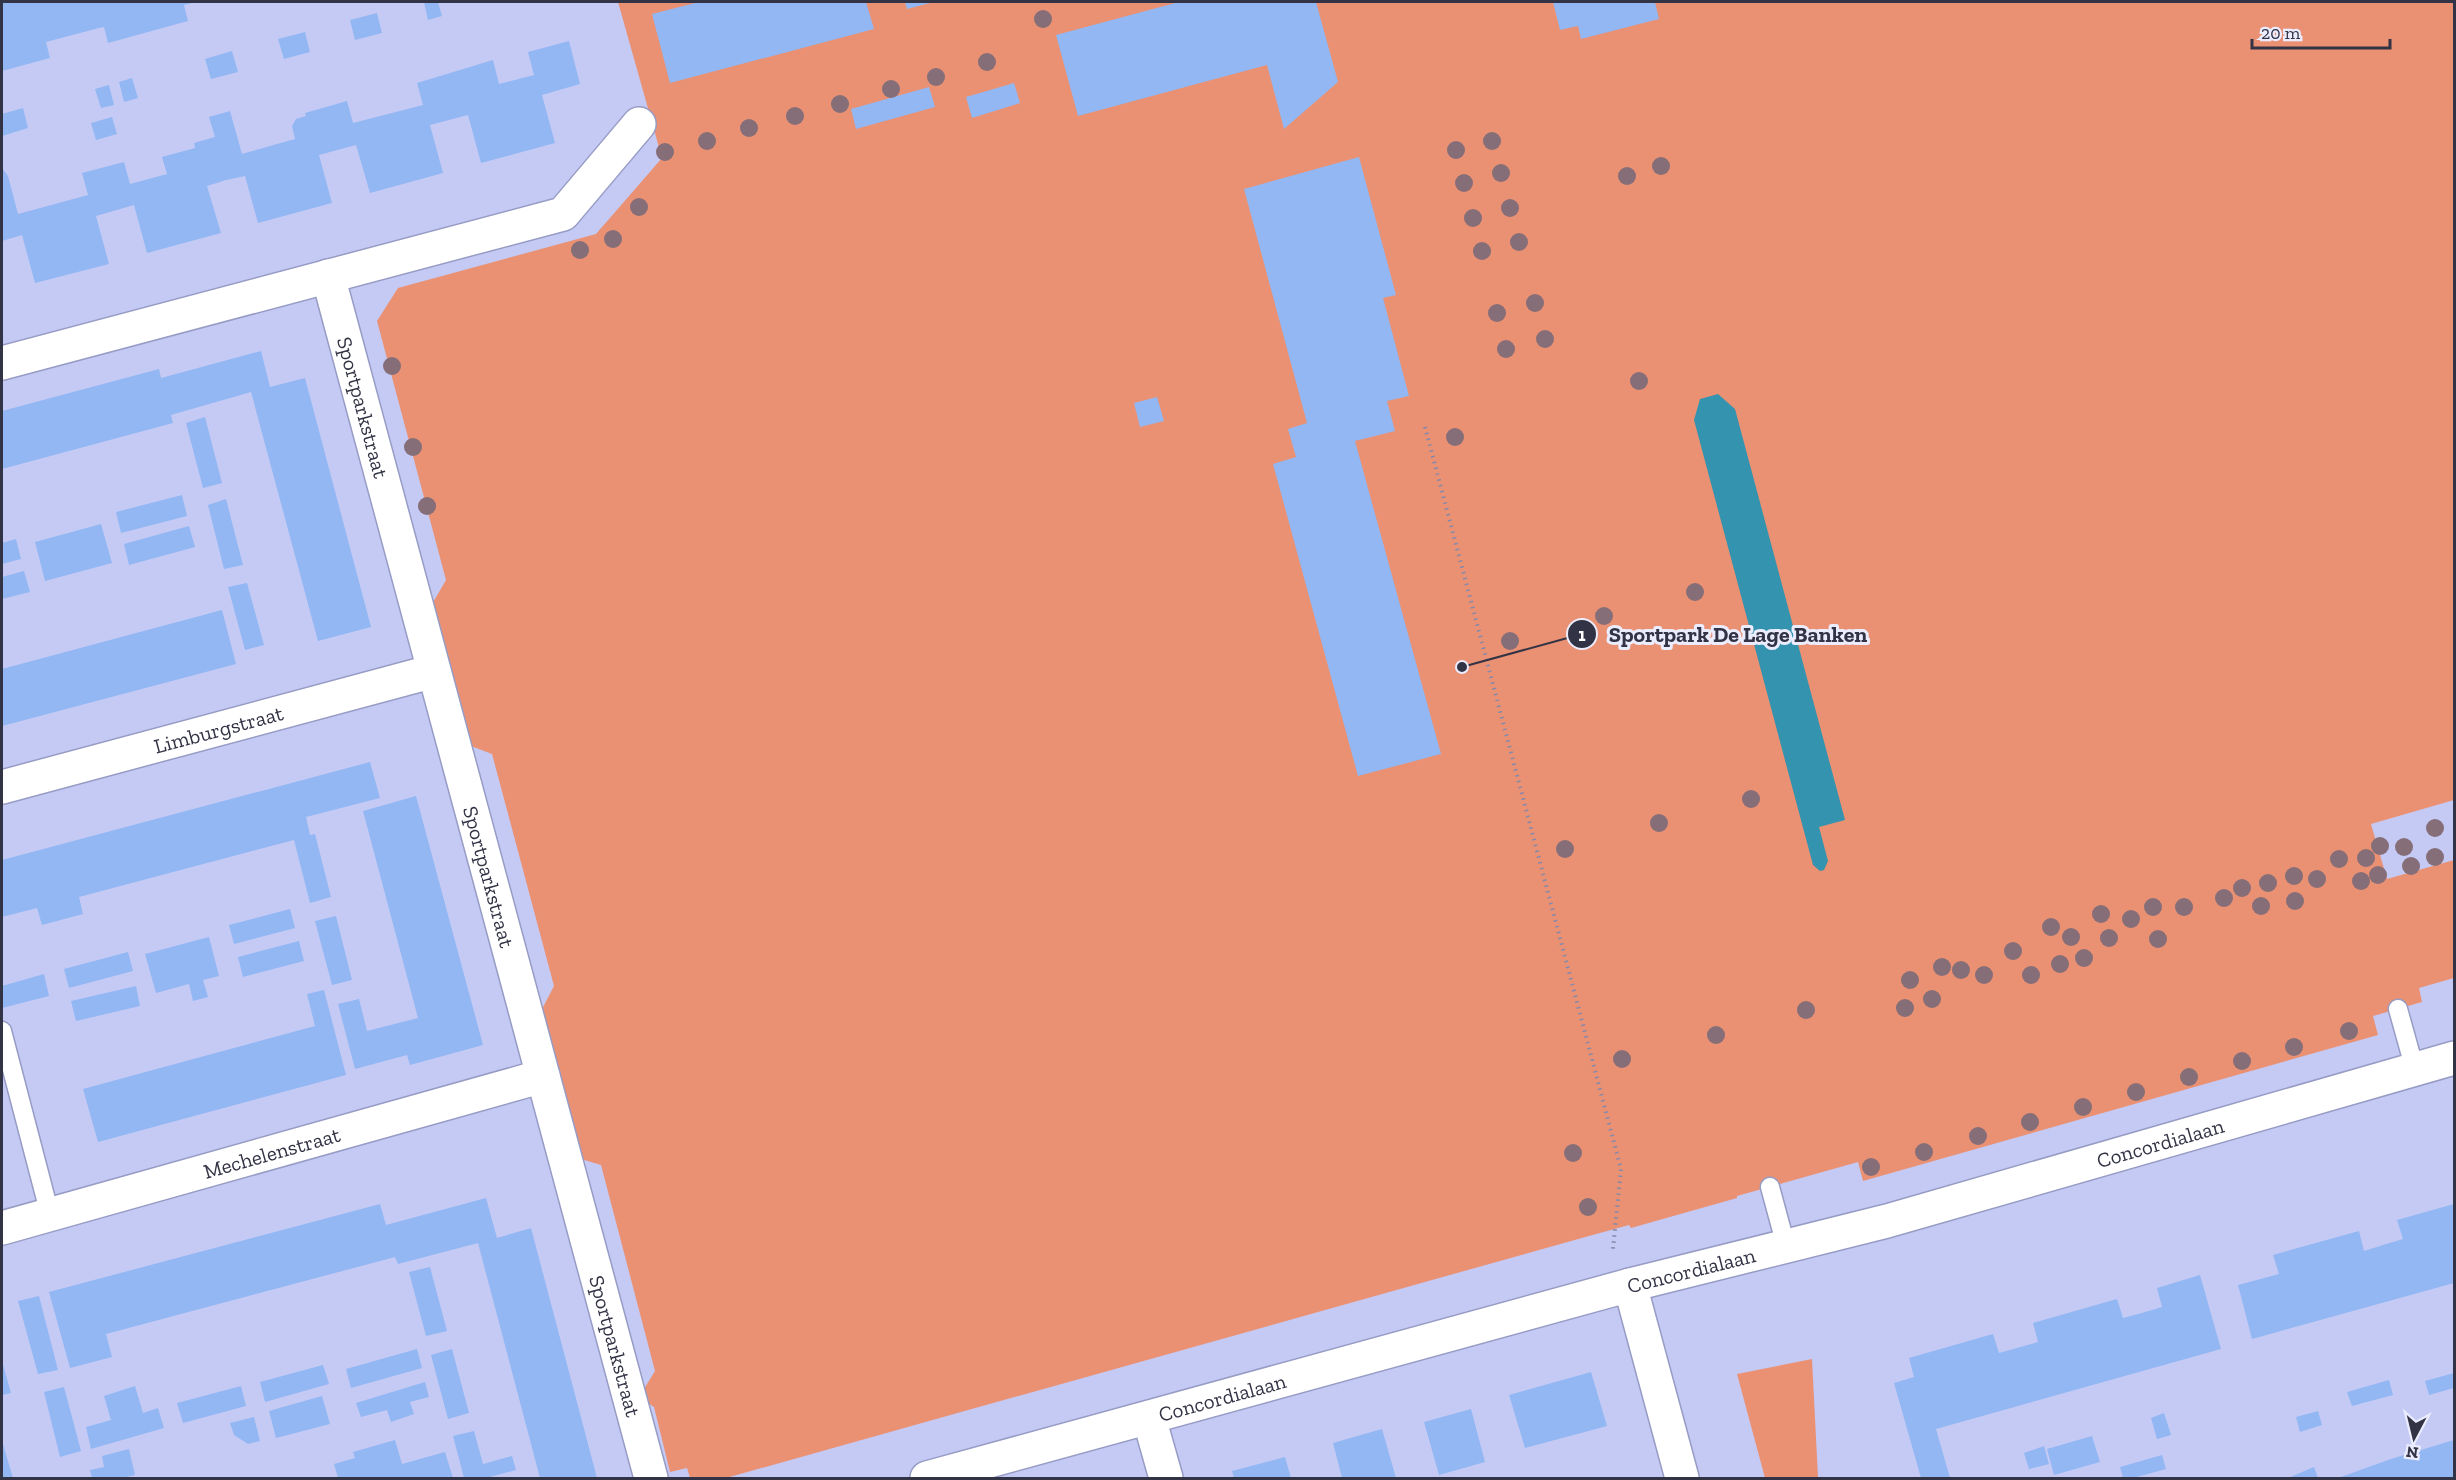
<svg xmlns="http://www.w3.org/2000/svg" width="2456" height="1480" font-family="'Zilla Slab',serif">
<style>
.green{fill:#ea9173}
.water{fill:#3493ae}
.building{fill:#92b7f3}
.lines{fill:none;stroke-linecap:round;stroke-linejoin:round}
.lane-casing{stroke:#979cc4;stroke-width:21}
.street-casing{stroke:#979cc4;stroke-width:36}
.secondary-casing{stroke:#979cc4;stroke-width:36}
.path{stroke:#8689a9;stroke-width:4;stroke-dasharray:1.5 4.5;stroke-linecap:butt}
.lane{stroke:#fff;stroke-width:18}
.street{stroke:#fff;stroke-width:33}
.secondary{stroke:#fff;stroke-width:33}
.tree{fill:#856e78}
.labels{text-anchor:middle;dominant-baseline:central;stroke-width:6;stroke-linejoin:round;paint-order:stroke}
.street-label{font-size:21px;fill:#323344;stroke:#ebedff}
.leader{fill:none;stroke:#323344;stroke-width:2}
.callout-dot{fill:#323344;stroke:#ebedff;stroke-width:2}
.mark-label{font-size:18px;text-anchor:middle;font-weight:bold;fill:#fff}
.callout-label{font-size:22px;text-anchor:middle;font-weight:bold;fill:#323344;stroke:#ebedff;stroke-width:6;stroke-linejoin:round;paint-order:stroke}
</style>
<rect width="100%" height="100%" fill="#c5caf5"/>
<path class="green" d="M618 2H2454V800L2371 824 2387 879 2454 860V978L2419 988 2422 1002 2373 1016 2378 1035 1863 1181 1858 1162 1737 1196V1198L1631 1228 1629 1225 1589 1236 726 1478H690L687 1468 670 1472 654 1407 639 1397 655 1371 601 1165 581 1159 541 1011 554 986 492 754 471 746 432 604 446 580 377 321 398 288 596 234 662 158Z
M1812 1359 1818 1477 1817 1478H1765L1737 1374Z"/>
<path class="water" d="M1718 394 1735 409 1845 820 1819 827 1828 861 1824 870 1820 871 1813 865 1694 420 1700 399Z"/>
<path class="building" d="M2 2H196L184 5 188 21 108 43 104 27 99 28 46 42 50 58 2 71V12L3 11Z
M424 2H438L442 16 428 20Z
M699 2H866L874 29 670 83 652 14Z
M905 2H934L907 9Z
M1179 2H1316L1338 82 1284 129 1267 65 1078 116 1056 35Z
M1553 2H1655L1659 19 1581 39 1578 26 1560 30Z
M377 13 382 33 355 40 350 20Z
M305 32 310 52 284 59 278 39Z
M569 41 580 84 542 95 555 143 481 163 468 115 430 125 443 173 370 193 356 145 319 155 332 203 258 223 245 176 226 180 207 186 221 233 147 253 134 205 96 216 109 264 35 283 22 235 2 241V168L8 176 18 214 88 195 82 173 124 162 130 184 167 174 162 157 195 148 194 143 215 137 209 117 230 111 242 154 295 139 292 126 296 119 306 116 305 113 347 101 353 123 423 105 417 83 493 60 499 84 534 75 528 52Z
M232 51 238 72 211 79 205 59Z
M132 78 138 98 124 102 119 82Z
M1014 83 1020 103 972 118 966 97Z
M109 85 114 105 101 108 95 89Z
M929 87 935 107 856 129 851 109Z
M23 108 28 128 2 136V114Z
M112 117 117 134 96 140 91 123Z
M1359 157 1396 295 1383 298 1409 396 1387 401 1395 431 1355 441 1441 754 1358 776 1273 464 1296 457 1288 429 1307 423 1244 189Z
M261 351 270 387 305 378 371 627 318 641 251 392 171 415 173 423 2 469V411L159 369 161 378Z
M1157 397 1164 421 1140 427 1134 403Z
M205 417 222 483 203 488 186 423Z
M182 495 187 516 121 533 116 512Z
M226 499 243 565 224 569 208 505Z
M101 524 112 563 45 581 35 542Z
M189 526 195 547 129 565 124 544Z
M16 539 21 559 2 564V543Z
M24 571 30 592 2 599V577Z
M247 583 264 645 245 650 228 587Z
M222 610 236 664 2 726V669Z
M370 762 380 798 306 817 310 835 315 834 331 897 310 903 294 840 79 897 83 914 42 925 37 908 2 917V860Z
M416 796 483 1045 410 1065 407 1055 355 1069 338 1004 359 999 367 1031 418 1018 363 811Z
M290 909 295 928 234 944 229 925Z
M336 916 352 980 332 985 315 921Z
M209 937 219 976 203 980 208 997 193 1001 189 984 156 993 145 954Z
M299 941 304 961 243 977 238 957Z
M128 952 133 971 69 988 64 969Z
M44 974 49 996 2 1008V986Z
M136 986 140 1006 76 1021 71 1001Z
M324 990 346 1075 98 1142 83 1089 315 1026 307 994Z
M486 1198 497 1238 531 1228 597 1478H540L478 1243 398 1264 395 1257 106 1334 112 1357 70 1368 49 1292 380 1204 386 1225Z
M2454 1204V1283L2252 1339 2238 1285 2279 1274 2273 1255 2359 1231 2364 1251 2383 1245 2403 1239 2397 1220Z
M430 1267 447 1331 426 1336 409 1272Z
M2200 1275 2221 1349 1936 1429 1950 1478H1921L1894 1383 1914 1377 1909 1358 1993 1334 1999 1353 2038 1342 2033 1323 2117 1299 2123 1318 2142 1313 2162 1307 2157 1288Z
M39 1296 58 1370 38 1374 18 1301Z
M417 1349 422 1368 351 1388 346 1369Z
M452 1349 469 1413 448 1419 431 1355Z
M2 1361 11 1393 2 1395Z
M323 1365 329 1384 265 1402 260 1382Z
M1591 1372 1607 1426 1525 1448 1509 1395Z
M2454 1373V1388L2429 1395 2425 1381Z
M2389 1380 2393 1395 2352 1406 2347 1392Z
M425 1382 429 1397 410 1402 414 1414 391 1422 387 1410 361 1417 356 1403Z
M135 1386 143 1413 158 1408 164 1428 91 1449 86 1427 111 1420 104 1396Z
M241 1386 246 1406 183 1423 177 1403Z
M64 1387 81 1451 60 1457 44 1392Z
M322 1396 330 1424 276 1438 269 1411Z
M1471 1409 1485 1462 1439 1475 1424 1422Z
M2318 1411 2322 1425 2300 1432 2296 1417Z
M2164 1413 2171 1435 2157 1439 2151 1418Z
M254 1417 260 1441 248 1444 234 1435 230 1423Z
M1382 1429 1396 1478H1342L1333 1443Z
M474 1431 483 1464 512 1456 516 1470 486 1478H464L453 1436Z
M2092 1436 2100 1462 2054 1475 2047 1449Z
M395 1440 402 1464 445 1452 453 1478H338L334 1464 355 1458 353 1452Z
M2454 1440V1478H2338L2391 1459Z
M2 1441 13 1478H2Z
M2044 1446 2049 1464 2029 1469 2024 1453Z
M129 1449 135 1475 122 1478H92L90 1470 104 1467 102 1456Z
M2162 1455 2166 1469 2133 1478H2123L2120 1467Z
M1285 1457 1291 1478H1234L1232 1471Z
M2314 1467 2318 1478H2288Z"/>
<g class="lines">
<g class="lane-casing">
<path id="lane" d="M2398 1009 2415 1070
M2 1031 50 1215
M1770 1187 1786 1246"/>
</g>
<g class="street-casing">
<g id="street">
<path id="s1" d="M328 276 651 1478"/>
<path d="M2 363 563 214 639 124"/>
<path id="s2" d="M2 787 434 671"/>
<path id="s3" d="M2 1228 543 1076"/>
<path d="M1630 1285 1682 1478"/>
<path d="M1149 1418 1166 1478"/>
</g>
</g>
<g class="secondary-casing">
<g id="secondary">
<path id="s4" d="M927 1478 1630 1285 1887 1221 2454 1058"/>
</g>
</g>
<path class="path" d="M1425 427 1621 1169 1613 1249"/>
<use href="#lane" class="lane"/>
<use href="#street" class="street"/>
<use href="#secondary" class="secondary"/>
</g>
<g class="tree">
<circle cx="1043" cy="19" r="9"/>
<circle cx="987" cy="62" r="9"/>
<circle cx="936" cy="77" r="9"/>
<circle cx="891" cy="89" r="9"/>
<circle cx="840" cy="104" r="9"/>
<circle cx="795" cy="116" r="9"/>
<circle cx="749" cy="128" r="9"/>
<circle cx="707" cy="141" r="9"/>
<circle cx="1492" cy="141" r="9"/>
<circle cx="1456" cy="150" r="9"/>
<circle cx="665" cy="152" r="9"/>
<circle cx="1661" cy="166" r="9"/>
<circle cx="1501" cy="173" r="9"/>
<circle cx="1627" cy="176" r="9"/>
<circle cx="1464" cy="183" r="9"/>
<circle cx="639" cy="207" r="9"/>
<circle cx="1510" cy="208" r="9"/>
<circle cx="1473" cy="218" r="9"/>
<circle cx="613" cy="239" r="9"/>
<circle cx="1519" cy="242" r="9"/>
<circle cx="580" cy="250" r="9"/>
<circle cx="1482" cy="251" r="9"/>
<circle cx="1535" cy="303" r="9"/>
<circle cx="1497" cy="313" r="9"/>
<circle cx="1545" cy="339" r="9"/>
<circle cx="1506" cy="349" r="9"/>
<circle cx="392" cy="366" r="9"/>
<circle cx="1639" cy="381" r="9"/>
<circle cx="1455" cy="437" r="9"/>
<circle cx="413" cy="447" r="9"/>
<circle cx="427" cy="506" r="9"/>
<circle cx="1695" cy="592" r="9"/>
<circle cx="1604" cy="616" r="9"/>
<circle cx="1510" cy="641" r="9"/>
<circle cx="1751" cy="799" r="9"/>
<circle cx="1659" cy="823" r="9"/>
<circle cx="2435" cy="828" r="9"/>
<circle cx="2380" cy="846" r="9"/>
<circle cx="2404" cy="847" r="9"/>
<circle cx="1565" cy="849" r="9"/>
<circle cx="2435" cy="857" r="9"/>
<circle cx="2366" cy="858" r="9"/>
<circle cx="2339" cy="859" r="9"/>
<circle cx="2411" cy="866" r="9"/>
<circle cx="2378" cy="875" r="9"/>
<circle cx="2294" cy="876" r="9"/>
<circle cx="2317" cy="879" r="9"/>
<circle cx="2361" cy="881" r="9"/>
<circle cx="2268" cy="883" r="9"/>
<circle cx="2242" cy="888" r="9"/>
<circle cx="2224" cy="898" r="9"/>
<circle cx="2295" cy="901" r="9"/>
<circle cx="2261" cy="906" r="9"/>
<circle cx="2153" cy="907" r="9"/>
<circle cx="2184" cy="907" r="9"/>
<circle cx="2101" cy="914" r="9"/>
<circle cx="2131" cy="919" r="9"/>
<circle cx="2051" cy="927" r="9"/>
<circle cx="2071" cy="937" r="9"/>
<circle cx="2109" cy="938" r="9"/>
<circle cx="2158" cy="939" r="9"/>
<circle cx="2013" cy="951" r="9"/>
<circle cx="2084" cy="958" r="9"/>
<circle cx="2060" cy="964" r="9"/>
<circle cx="1942" cy="967" r="9"/>
<circle cx="1961" cy="970" r="9"/>
<circle cx="1984" cy="975" r="9"/>
<circle cx="2031" cy="975" r="9"/>
<circle cx="1910" cy="980" r="9"/>
<circle cx="1932" cy="999" r="9"/>
<circle cx="1905" cy="1008" r="9"/>
<circle cx="1806" cy="1010" r="9"/>
<circle cx="2349" cy="1031" r="9"/>
<circle cx="1716" cy="1035" r="9"/>
<circle cx="2294" cy="1047" r="9"/>
<circle cx="1622" cy="1059" r="9"/>
<circle cx="2242" cy="1061" r="9"/>
<circle cx="2189" cy="1077" r="9"/>
<circle cx="2136" cy="1092" r="9"/>
<circle cx="2083" cy="1107" r="9"/>
<circle cx="2030" cy="1122" r="9"/>
<circle cx="1978" cy="1136" r="9"/>
<circle cx="1924" cy="1152" r="9"/>
<circle cx="1573" cy="1153" r="9"/>
<circle cx="1871" cy="1167" r="9"/>
<circle cx="1588" cy="1207" r="9"/>
</g>
<g class="labels">
<g class="street-label">
<text stroke="none"><textPath href="#s1" startOffset="136">Sportparkstraat</textPath></text>
<text stroke="none"><textPath href="#s2" startOffset="224">Limburgstraat</textPath></text>
<text stroke="none"><textPath href="#s1" startOffset="622">Sportparkstraat</textPath></text>
<text stroke="none"><textPath href="#s4" startOffset="1278">Concordialaan</textPath></text>
<text stroke="none"><textPath href="#s3" startOffset="280">Mechelenstraat</textPath></text>
<text stroke="none"><textPath href="#s4" startOffset="792">Concordialaan</textPath></text>
<text stroke="none"><textPath href="#s1" startOffset="1108">Sportparkstraat</textPath></text>
<text stroke="none"><textPath href="#s4" startOffset="306">Concordialaan</textPath></text>
</g>
</g>
<path class="leader" d="M1462 667L1582 634"/>
<g class="callout-dot">
<circle cx="1462" cy="667" r="6"/>
<circle cx="1582" cy="634" r="15"/>
</g>
<g class="mark-label">
<text x="1582" y="641">1</text>
</g>
<g class="callout-label">
<text x="1738" y="642">Sportpark De Lage Banken</text>
</g>
<rect width="2456" height="1480" fill="none" stroke="#323344" stroke-width="6"/>
<g transform="translate(2414 1438) rotate(187)" stroke="#ebedff" stroke-width="4.5" paint-order="stroke">
<path d="M0-4.5L10 22L0 15L-10 22Z" fill="#323344"/>
<text y="-9" font-size="16" font-weight="bold" text-anchor="middle" fill="#323344">N</text>
</g>
<path d="M2252 39v9h138v-9" fill="none" stroke="#323344" stroke-width="3"/>
<text x="2261" y="39" font-size="18" fill="#323344" stroke="#ebedff" stroke-width="4.5" paint-order="stroke">20 m</text>
</svg>
